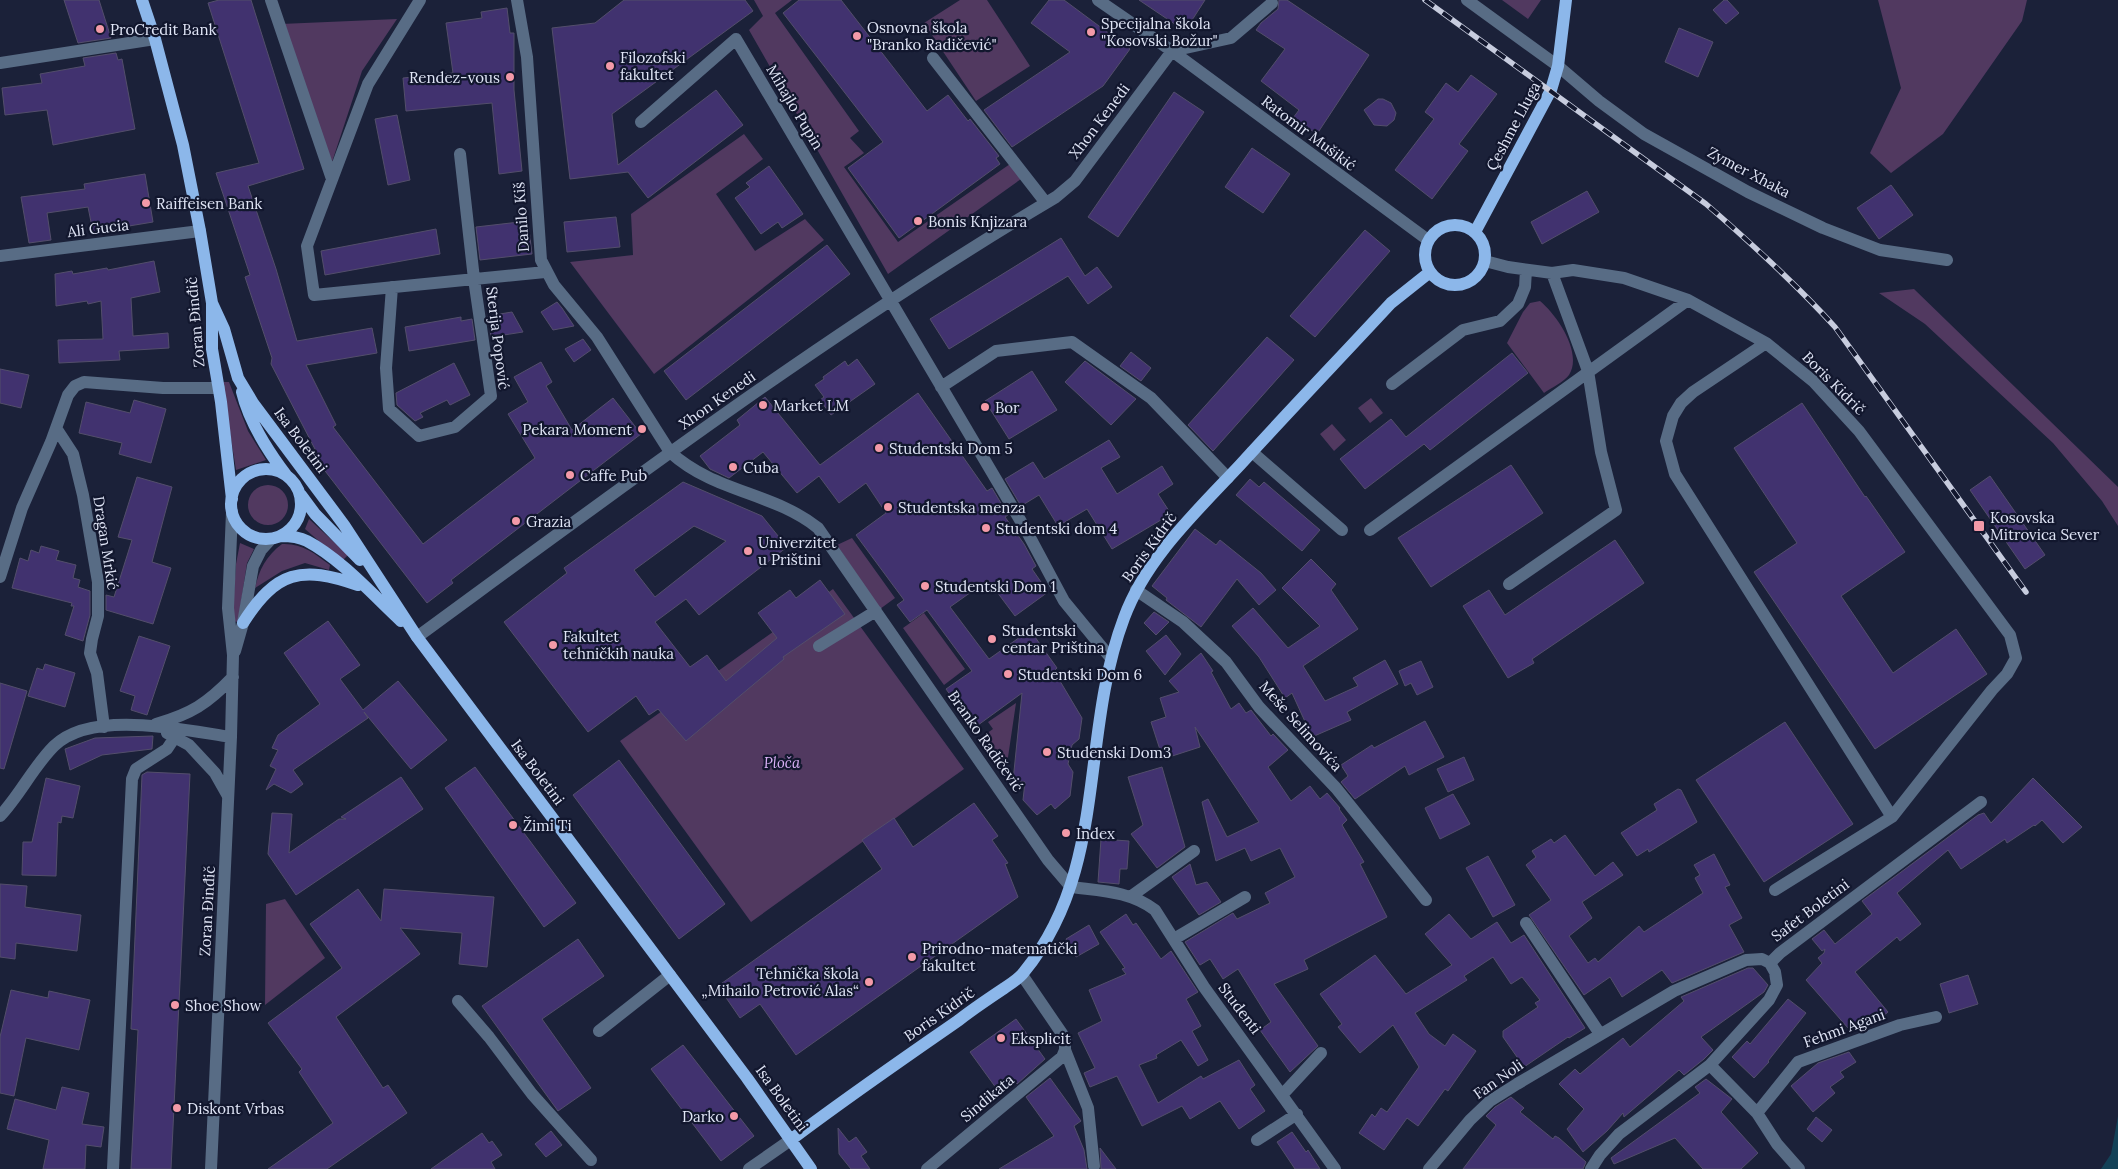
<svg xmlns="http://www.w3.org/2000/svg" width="2118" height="1169" font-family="Lora,serif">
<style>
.green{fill:#513960}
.water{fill:#134157}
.building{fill:#41326f;stroke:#534e6b;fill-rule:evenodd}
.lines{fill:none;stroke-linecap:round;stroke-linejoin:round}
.minor{stroke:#586c85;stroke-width:12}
.major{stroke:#8cb7ea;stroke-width:12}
.rail-casing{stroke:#c7ccde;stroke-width:5.5}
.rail{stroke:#12172e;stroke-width:4;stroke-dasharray:11;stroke-linecap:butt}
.poi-dot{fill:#f39aa8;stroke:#12172e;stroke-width:2}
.labels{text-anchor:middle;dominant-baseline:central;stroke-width:4.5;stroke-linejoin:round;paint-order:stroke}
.poi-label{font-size:15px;fill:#e0e5f6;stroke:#12172e;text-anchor:start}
.street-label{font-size:15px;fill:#e0e5f6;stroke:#12172e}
.park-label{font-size:15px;font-style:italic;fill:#dbb1f7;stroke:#12172e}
</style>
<rect width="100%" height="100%" fill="#1b2139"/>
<path class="green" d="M754 0H792L775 13 859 131 850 138 864 153 844 167 898 242 1010 164 1021 179 888 274 749 30 763 16Z
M960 0H987L1030 66 976 101 924 23Z
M1502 0H1541L1528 19Z
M1878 0H2027L2022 21 1943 134 1891 173 1870 153 1901 88Z
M397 19 362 71 332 162 281 24Z
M744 134 763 159 716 194 755 251 805 219 824 240 654 374 570 262 633 255 631 214Z
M1914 289 2118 487V526L2102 501 2053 443 1925 324 1879 293Z
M1540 301C1557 315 1583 353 1569 375 1564 382 1551 388 1544 393L1507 343 1523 312 1530 303Z
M222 382H229L248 431 266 460 236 470Z
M1371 398 1383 413 1370 423 1358 408Z
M1332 424 1346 440 1334 451 1320 434Z
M248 505a20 20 0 1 1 40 0a20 20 0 1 1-40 0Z
M309 519 348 555 342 561 305 529Z
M852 538 895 598 880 609 837 545Z
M240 543 254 549 247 563 238 622 232 621 236 564Z
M282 544C302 543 314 553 330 565L329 570 305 563 282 571 255 588C259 570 266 556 282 544Z
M833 589 964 769 751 922 620 741Z
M924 613 965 669 944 685 903 628Z
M1016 703 1006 771 979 739 993 729 988 722Z
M285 899 325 958 265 1005 266 904Z"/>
<path class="water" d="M2118 1116V1169H2101L2111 1154Z"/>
<path class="building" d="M64 0H99L111 38 78 43Z
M219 0H251L304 169 248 186 276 269 297 341 372 328 377 353 306 365 336 425 333 427 423 544 535 458 508 414 528 402 514 377 541 362 552 382 546 386 572 430 613 398 641 434 451 580 453 583 427 603 312 454 316 451 271 364 272 358 245 277 250 275 216 173 259 163 208 3Z
M624 0H745L753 11 612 114 618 165 716 90 743 125 648 198 628 172 570 179 552 28 595 23Z
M799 0H841L927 111 948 95 968 121 970 119 999 156 996 158 1000 164 899 238 848 168 883 142 783 13Z
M1049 0H1064L1130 49 1103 86 1012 147 984 110 1070 52 1031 23Z
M1139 0H1205L1185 31Z
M1279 0H1287L1369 55 1317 134 1293 118 1299 110 1261 81 1285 49 1256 30 1261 23 1278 9Z
M1724 0H1727L1739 13 1726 24 1713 10Z
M507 8 510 33H514V90L522 171 499 174 492 103 406 111 403 78 453 73 446 23 482 18 481 12Z
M1679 28 1713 42 1698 77 1665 62Z
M116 53 118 60 122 59 135 129 53 145 47 110 5 115 2 88 42 83 40 74 85 66 83 58Z
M1471 75 1497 94 1459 144 1468 151 1432 199 1395 170 1434 119 1425 112 1446 83 1458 92Z
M1174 92 1204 112 1118 237 1088 217Z
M1378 99H1383L1391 103 1396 113 1394 120 1387 126 1374 125 1364 110Z
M397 115 410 180 388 185 375 119Z
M1252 148 1290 174 1263 213 1225 187Z
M769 166 803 214 782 228 778 222 761 234 735 198 750 187 746 183Z
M145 174 153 222 93 232 88 207 47 213 51 240 29 243 21 197 85 189 84 184Z
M1891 185 1913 215 1879 239 1857 208Z
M1587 191 1599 212 1542 244 1531 222Z
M616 217 620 247 567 252 564 222Z
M528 221 532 254 480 260 476 227Z
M436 229 440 254 325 275 321 251Z
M1365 230 1390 251 1315 337 1290 316Z
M1061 238 1085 276 1097 267 1112 287 1088 304 1068 276 949 349 930 319Z
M827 245 850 274 686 400 664 371Z
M154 261 160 292 131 298 133 336 168 333 169 348 119 351 120 360 59 363 58 340 103 339 101 301 88 304 87 301 56 306 55 274 72 271 73 274 107 268 108 270Z
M557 302 562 308 574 326 553 330 541 312Z
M512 312 523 332 491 337 488 316Z
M461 317V321L472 319 475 340 409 351 405 327Z
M1267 337 1294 360 1213 451 1188 425Z
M583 339 591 350 574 362 565 349Z
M1131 352 1151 368 1141 381 1120 366Z
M1512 353 1528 373 1430 450 1424 444 1365 489 1340 459 1391 419 1406 437Z
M857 359 875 384 831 415 820 400 824 397 815 385 824 379 823 377 845 361 848 366Z
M1085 361 1136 399 1111 425 1065 382Z
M454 363 470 395 450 405 447 400 420 413 423 417 415 421 397 405 396 393Z
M0 369 29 375 21 408 0 403Z
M1032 371 1057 410 1009 439 985 401Z
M918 393 987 491 992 488 1008 515 1005 517 1024 544 1036 566 1032 569 1048 592 1015 616 988 580 950 607 989 659 1030 630 1057 668 1054 671 1082 718 1079 739 1072 745 1068 764 1073 772 1070 796 1055 809 1051 804 1037 815 1023 800 1025 782 1013 781 1022 693 974 728 946 689 972 671 927 610 910 622 897 605 904 600 856 535 886 513 866 483 839 503 819 476 797 493 763 452 729 478 710 469 700 456 740 425 737 420 765 397 820 465Z
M134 400 166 409 151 463 119 454 122 443 79 433 86 402 130 413Z
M1802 403 1865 497 1866 496 1905 552 1841 596 1893 673 1956 629 1987 674 1875 749 1754 572 1797 543 1734 448Z
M1109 440 1120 457 1101 468 1117 494 1162 466 1173 484 1158 494 1171 514 1112 549 1087 509 1058 526 1039 495 1021 506 1005 479 1033 462 1044 479Z
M1511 465 1543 513 1431 587 1398 538Z
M1990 476 2045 555 2025 569 1970 490Z
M137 477 172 487 152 562 171 568 153 624 106 610V595L114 597 132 540 118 537Z
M1250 479 1259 487 1264 482 1320 530 1302 551 1236 495Z
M683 482 762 516 787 547 699 615 686 599 655 622 690 667 707 655 726 681 777 638 758 613 790 590 796 598 820 580 845 614 783 657 784 659 686 741 658 709 649 715 636 696 588 732 504 622 567 573 564 568ZM694 526 726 541 655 597 634 570Z
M1195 529 1216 545 1220 540 1261 573 1276 590 1259 605 1237 579 1201 627 1166 600 1167 598 1152 586Z
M1615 540 1644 583 1532 659 1534 663 1508 678 1463 606 1489 590 1505 615Z
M41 546 59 551 56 560 76 565 73 578 80 580 78 587 90 591V615L83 641 65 635 74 606H71L72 603 12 588 20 558 28 561 31 550 39 553Z
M1311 559 1336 584 1331 590 1358 629 1303 666 1325 701 1358 686 1353 678 1385 660 1398 684 1347 712 1351 720 1312 737 1292 693 1285 698 1259 657 1232 626 1253 608 1288 648 1320 626 1282 588Z
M1154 612 1169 622 1156 635 1144 623Z
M328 621 360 665 340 679 363 710 398 681 447 740 411 769 364 712 368 718 293 770 303 784 291 793 274 784 266 790 276 769 270 766 278 750 272 748 278 735 320 704 284 653Z
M1166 635 1181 654 1165 675 1146 651Z
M139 636 170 646 147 715 131 710 135 696 120 691Z
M1201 653 1213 671 1211 672 1231 709 1239 703 1246 713 1251 710 1271 736 1273 734 1288 750 1268 767 1291 801 1310 786 1320 799 1327 793 1340 808 1339 809 1347 820 1342 825 1364 862 1360 864 1387 917 1304 960 1308 969 1274 984 1318 1046 1290 1072 1260 1030 1271 1022 1238 969 1223 979 1210 959 1200 965 1185 942 1233 913 1237 919 1270 903 1265 893 1295 877 1280 848 1251 861 1245 848 1216 861 1202 802 1208 799 1227 837 1259 822 1195 727 1200 747 1163 759 1151 722 1166 717 1160 698 1179 692 1169 681Z
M1421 661 1433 687 1417 695 1411 683 1405 686 1399 671Z
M45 664 75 673 65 707 28 696 37 668 43 670Z
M0 683 27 691 4 769 0 768Z
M1425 721 1444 757 1409 775 1405 766 1355 799 1341 782 1348 776 1341 765 1372 745 1374 748Z
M1785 722 1853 824 1764 882 1696 780Z
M153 736 152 749 102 755 70 770 65 749 95 738Z
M1464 757 1474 780 1448 792 1437 769Z
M619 760 725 904 679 939 573 795Z
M475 767 576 903 544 927 445 788Z
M1162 767 1185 847 1157 868 1131 834 1143 825 1128 777Z
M147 772 190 774 171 1169H131L138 1030 131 1029 142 775Z
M401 777 423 809 296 895 268 854 272 813 292 814 289 853 339 819H346L341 817Z
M46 778 80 786 73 818 62 816 61 823 58 822 56 876 22 875 23 842H32Z
M2033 778 2082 827 2063 843 2042 820 2035 826 2034 825 2007 843 2005 839 1961 869 1948 850 1897 893 1921 924 1900 941 1897 937 1855 972 1888 1012 1876 1022 1871 1016 1865 1021 1862 1017 1848 1028 1806 980 1822 963 1818 958 1824 953 1825 949 1822 951 1812 939 1824 930 1835 944 1872 914 1862 901 1978 815 1984 813 1991 823Z
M1678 789 1681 790 1697 822 1649 852 1648 849 1637 856 1621 833 1657 810 1654 804Z
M1453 794 1470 824 1440 839 1425 808Z
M974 803 998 836 992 840 1008 863 1005 864 1018 897 796 1055 760 1004 740 1018 718 986 882 869 862 840 894 818 913 847Z
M1565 835 1595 876 1613 862 1623 875 1582 902 1592 918 1569 936 1588 963 1595 958 1598 962 1639 926 1644 932 1703 893 1695 878 1700 875 1694 865 1714 854 1730 885 1725 887 1742 918 1729 925 1744 952 1672 983 1662 970 1622 997 1610 977 1584 995 1529 915 1551 900 1526 865 1536 857 1532 851 1551 839 1554 843Z
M1101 839 1129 841 1127 869H1120L1119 884 1098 882Z
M1488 856 1515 905 1493 917 1466 868Z
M1190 864 1196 885 1207 882 1221 902 1199 915 1172 877Z
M0 884 27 886 25 907 81 915 77 951 16 943 15 959 0 957Z
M358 889 381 921 384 889 494 897 487 967 459 964 462 933 400 928 420 954 336 1017 383 1088 388 1085 407 1113 327 1169H268L333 1123 299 1072 302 1069 268 1023 342 968 310 924Z
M1126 914 1133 925 1136 923 1161 959 1171 951 1198 992 1186 999 1201 1026 1192 1031 1208 1060 1198 1066 1181 1040 1156 1055 1157 1058 1139 1065 1158 1103 1201 1076 1203 1079 1239 1060 1255 1085 1250 1089 1265 1111 1239 1129 1220 1101 1190 1119 1182 1106 1142 1126 1117 1076 1090 1087 1084 1073 1095 1068 1078 1033 1102 1021 1089 990 1126 974 1122 969 1125 968 1100 932Z
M1449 914 1471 939 1497 922 1511 943 1524 935 1585 1028 1569 1038 1568 1037 1524 1067 1503 1037V1031L1538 1007 1535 1003 1540 1000 1522 977 1511 984 1493 957 1464 976 1467 980 1415 1013 1429 1034 1445 1046 1453 1034 1476 1051 1448 1091 1445 1089 1418 1126 1407 1118 1384 1150 1359 1133 1372 1114 1375 1117 1381 1108 1387 1112 1419 1067 1393 1025 1360 1053 1338 1027 1342 1024 1320 994 1375 955 1406 994 1452 965 1425 934Z
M1089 925 1099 944 1076 957 1066 939Z
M578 939 604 976 542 1019 591 1088 558 1111 482 1006Z
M1748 968H1753L1768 985 1764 992 1701 1037 1713 1050 1704 1059 1684 1075 1679 1070 1624 1117 1623 1113 1607 1131 1583 1152 1567 1129 1584 1109 1559 1084 1575 1069 1580 1074 1623 1038 1630 1047 1684 1001 1681 997Z
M1968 975 1978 1004 1949 1013 1940 984Z
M11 990 48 998 49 991 90 1000 79 1050 26 1038 14 1096 0 1093V1037Z
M1788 999 1806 1013 1768 1061 1769 1062 1754 1078 1732 1057 1747 1041 1750 1044Z
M1016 1019 1045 1059 1017 1084 1014 1081 999 1092 970 1052Z
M683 1045 754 1136 721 1161 651 1069Z
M1849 1052 1856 1062 1840 1072 1844 1077 1830 1087 1835 1093 1813 1112 1791 1086 1818 1063Z
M1050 1078 1081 1121 1074 1126 1084 1150 1087 1169H999L1054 1136 1026 1097Z
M1706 1079 1732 1099 1721 1112 1758 1153 1741 1169H1703L1675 1138 1614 1164 1611 1158 1700 1093 1695 1087Z
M62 1087 89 1093 82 1124 104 1127 101 1147 86 1145 85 1169H43L49 1140 7 1129 15 1099 56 1110Z
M1511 1097 1524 1108 1520 1112 1553 1139 1555 1136 1559 1138 1586 1162 1583 1169H1463L1496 1125 1486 1116 1495 1107Z
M1816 1117 1832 1130 1822 1142 1807 1129Z
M838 1128 849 1142 856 1137 867 1152 861 1156 870 1169H851L839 1154Z
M551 1131 562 1145 546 1157 535 1144Z
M1292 1132 1306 1152 1308 1150 1320 1169H1295L1277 1142Z
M482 1133 489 1143 492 1141 502 1155 491 1162 495 1169H431Z
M1100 1148 1116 1169H1101Z"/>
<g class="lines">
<path class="minor" d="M271 0 332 179
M420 0 368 84 307 246 314 295 545 272
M517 0 527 57 541 260 554 285 597 337 670 452C715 493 773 492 818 528L1048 860 1071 887C1101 891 1130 891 1155 910L1204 987 1335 1169
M1098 0 1172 51 1428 240
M1467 0 1558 66 1599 101 1644 134 1748 192 1823 228 1880 250 1947 260
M933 58 1046 203
M0 63 155 39
M641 122 736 39 1026 530 1064 601 1110 657
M0 256 200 231
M1485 261 1508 267 1552 273 1573 270 1624 278 1688 300 1766 343 1813 381 1859 431 2010 635 2016 658 2007 674 1992 690 1892 817 1775 890
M392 287 386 368 389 409 419 436 455 427 491 396 474 279 460 154
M1766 343 1693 392 1681 403 1673 416 1666 441 1675 474 1892 817
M1392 384 1463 330 1500 321 1518 304 1525 287 1526 270
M941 387 996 351 1072 342 1151 398 1228 478
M56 428 73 454 83 495 98 582V616L92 639 90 653 97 673 104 727
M1252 452 1342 530
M1370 530 1688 300
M0 577 22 508 51 442 68 395 75 386 84 382 163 388H219
M1509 584 1616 510 1601 452 1588 371 1552 273
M1136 590 1183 622 1226 662 1259 707 1336 788 1426 900
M417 637C626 484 833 329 1056 197L1075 181 1172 51 1231 38 1272 3
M819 646 876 611
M235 651 243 623 253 566 261 550 271 539
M156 724C191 714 207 704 233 677
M167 733 189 745 215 773 228 796
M0 816C20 795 33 767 54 746 92 709 183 730 231 737
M1130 897 1194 851
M1526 923 1600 1034
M1174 939 1245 897
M1770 963 1780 953 1981 802
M458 1001 489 1037 532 1094 591 1160
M599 1031 670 975
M1065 1050 1088 1108 1094 1166
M1710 1065 1757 1113 1777 1144 1799 1169
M1283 1094 1321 1053
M1757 1113 1798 1062 1900 1025 1936 1017
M1257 1140 1297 1114
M113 1169 132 779 136 769 167 749 175 737
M211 1169 231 737 233 655 228 608 232 512
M749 1169 792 1139
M927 1169 1062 1057 1065 1050V1038L1022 975
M1429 1169 1470 1120 1490 1101 1517 1084 1674 991 1746 960 1762 959 1770 963
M1591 1169 1600 1155 1619 1134 1710 1065 1769 1000 1777 985 1775 972 1770 963"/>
<path class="major" d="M142 0 155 39 183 145 200 231 212 303V349L221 402 232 499
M1425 255a30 30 0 1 1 60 0a30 30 0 1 1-60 0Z
M1475 232 1551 90 1558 66 1566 0
M212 303 224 329 238 378 253 403 344 525 417 637 747 1078 811 1169
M242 392C249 422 267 450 286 475
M231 504a35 35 0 1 1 70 0a35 35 0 1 1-70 0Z
M301 495 315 514 360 560
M281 536C290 536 299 537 307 541 341 559 373 595 401 621
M243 623C276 571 301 565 358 585
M792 1139C846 1098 903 1059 959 1020 973 1009 988 999 1003 989 1010 984 1019 979 1024 972 1109 868 1079 737 1124 618 1146 558 1197 511 1240 465 1290 410 1341 357 1391 303L1430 272"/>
<g class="rail-casing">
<path id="rail" d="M1425 0 1706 204C1751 243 1795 283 1835 327L2026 592"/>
</g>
<use href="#rail" class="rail"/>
</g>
<g class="poi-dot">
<circle cx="100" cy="29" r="5"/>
<circle cx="1091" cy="32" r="5"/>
<circle cx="857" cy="36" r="5"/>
<circle cx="610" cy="66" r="5"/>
<circle cx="510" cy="77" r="5"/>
<circle cx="146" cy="203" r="5"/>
<circle cx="918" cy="221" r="5"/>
<circle cx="763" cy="405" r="5"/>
<circle cx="985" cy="407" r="5"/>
<circle cx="642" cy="429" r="5"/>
<circle cx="879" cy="448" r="5"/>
<circle cx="733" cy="467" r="5"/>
<circle cx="570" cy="475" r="5"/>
<circle cx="888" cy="507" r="5"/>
<circle cx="516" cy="521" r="5"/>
<rect x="1973" y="520" width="12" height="12" rx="2.5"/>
<circle cx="986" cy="528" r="5"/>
<circle cx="748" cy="551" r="5"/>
<circle cx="925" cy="586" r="5"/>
<circle cx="992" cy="639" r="5"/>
<circle cx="553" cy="645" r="5"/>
<circle cx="1008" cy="674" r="5"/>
<circle cx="1047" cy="752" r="5"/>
<circle cx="513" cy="825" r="5"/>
<circle cx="1066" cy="833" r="5"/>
<circle cx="912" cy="957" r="5"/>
<circle cx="869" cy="982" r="5"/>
<circle cx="175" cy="1005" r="5"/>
<circle cx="1001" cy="1038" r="5"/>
<circle cx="177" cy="1108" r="5"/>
<circle cx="734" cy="1116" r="5"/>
</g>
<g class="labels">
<g class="poi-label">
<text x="1101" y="23">Specijalna škola<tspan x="1101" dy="17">"Kosovski Božur"</tspan></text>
<text x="867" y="27">Osnovna škola<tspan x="867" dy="17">"Branko Radičević"</tspan></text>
<text x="110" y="29">ProCredit Bank</text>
<text x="620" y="57">Filozofski<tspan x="620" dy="17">fakultet</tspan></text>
<text x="500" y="77" text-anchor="end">Rendez-vous</text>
<text x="156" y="203">Raiffeisen Bank</text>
<text x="928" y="221">Bonis Knjizara</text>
<text x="773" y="405">Market LM</text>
<text x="995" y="407">Bor</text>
<text x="632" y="429" text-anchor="end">Pekara Moment</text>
<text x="889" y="448">Studentski Dom 5</text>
<text x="743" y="467">Cuba</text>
<text x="580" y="475">Caffe Pub</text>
<text x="898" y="507">Studentska menza</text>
<text x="1990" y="517">Kosovska<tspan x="1990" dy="17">Mitrovica Sever</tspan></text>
<text x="526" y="521">Grazia</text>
<text x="996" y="528">Studentski dom 4</text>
<text x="758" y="542">Univerzitet<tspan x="758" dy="17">u Prištini</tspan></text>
<text x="935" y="586">Studentski Dom 1</text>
<text x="1002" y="630">Studentski<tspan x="1002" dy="17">centar Priština</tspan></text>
<text x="563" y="636">Fakultet<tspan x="563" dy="17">tehničkih nauka</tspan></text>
<text x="1018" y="674">Studentski Dom 6</text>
<text x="1057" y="752">Studenski Dom3</text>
<text x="523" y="825">Žimi Ti</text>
<text x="1076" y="833">Index</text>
<text x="922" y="948">Prirodno-matematički<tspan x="922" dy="17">fakultet</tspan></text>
<text x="859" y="973" text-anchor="end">Tehnička škola<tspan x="859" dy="17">„Mihailo Petrović Alas“</tspan></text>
<text x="185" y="1005">Shoe Show</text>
<text x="1011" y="1038">Eksplicit</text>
<text x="187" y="1108">Diskont Vrbas</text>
<text x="724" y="1116" text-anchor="end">Darko</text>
</g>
<g class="street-label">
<text transform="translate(795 107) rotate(59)">Mihajlo Pupin</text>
<text transform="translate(1099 121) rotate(-53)">Xhon Kenedi</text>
<text transform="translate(1513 126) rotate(-62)">Çeshme Lluga</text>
<text transform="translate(1309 133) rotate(37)">Ratomir Mušikić</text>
<text transform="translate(1749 172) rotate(28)">Zymer Xhaka</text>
<text transform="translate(521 217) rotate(-94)">Danilo Kiš</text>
<text transform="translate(98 228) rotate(-7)">Ali Gucia</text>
<text transform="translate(195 322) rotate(-95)">Zoran Đinđič</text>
<text transform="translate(498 338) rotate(83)">Sterija Popović</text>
<text transform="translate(1834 383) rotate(45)">Boris Kidrič</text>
<text transform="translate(717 400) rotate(-35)">Xhon Kenedi</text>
<text transform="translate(301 440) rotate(53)">Isa Boletini</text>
<text transform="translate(106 543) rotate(81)">Dragan Mrkić</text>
<text transform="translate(1149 547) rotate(-54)">Boris Kidrič</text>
<text transform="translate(1301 726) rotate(48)">Meše Selimovića</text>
<text transform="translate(986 741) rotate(55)">Branko Radičević</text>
<text transform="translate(538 772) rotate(53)">Isa Boletini</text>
<text transform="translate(1810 910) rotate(-37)">Safet Boletini</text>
<text transform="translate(207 911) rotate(-87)">Zoran Đinđič</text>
<text transform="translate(1240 1008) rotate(53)">Studenti</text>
<text transform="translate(939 1014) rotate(-35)">Boris Kidrič</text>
<text transform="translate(1844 1028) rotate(-20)">Fehmi Agani</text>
<text transform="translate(1498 1079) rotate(-35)">Fan Noli</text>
<text transform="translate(782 1098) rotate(54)">Isa Boletini</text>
<text transform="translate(987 1098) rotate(-40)">Sindikata</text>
</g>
<g class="park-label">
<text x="782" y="762">Ploča</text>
</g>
</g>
</svg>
